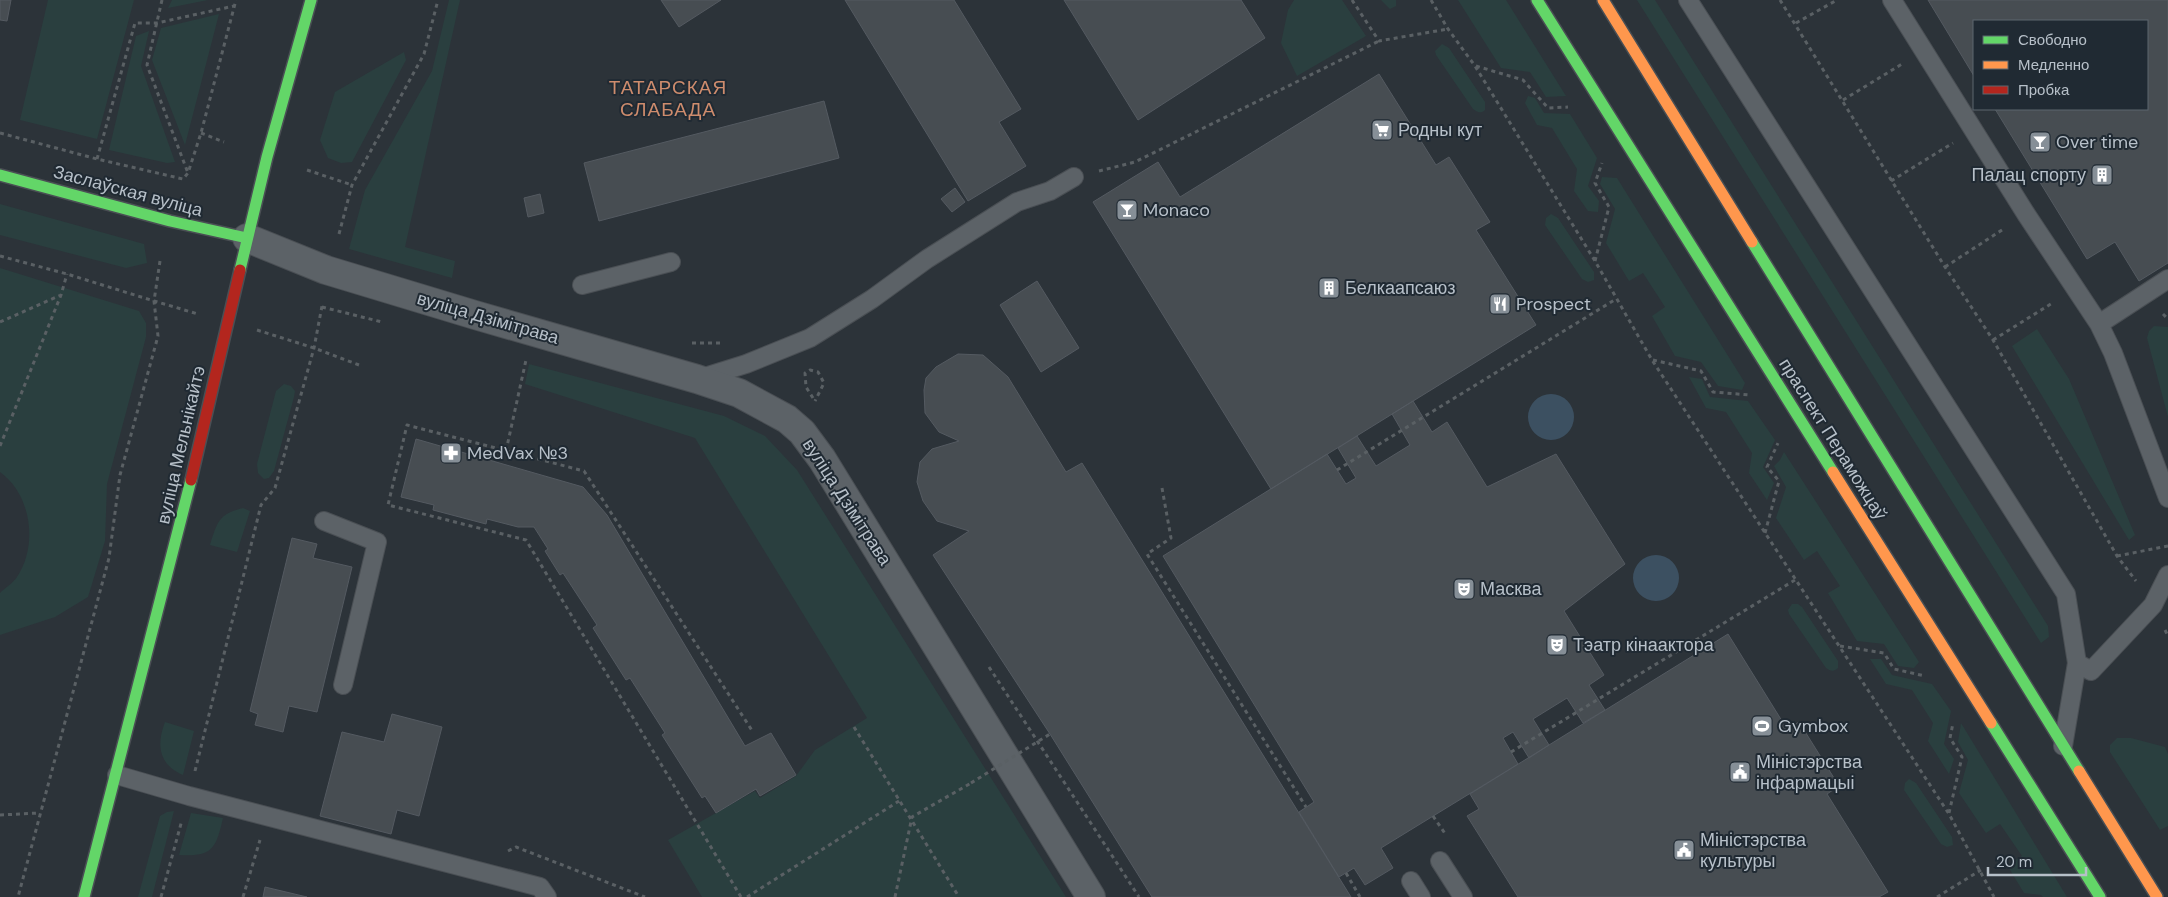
<svg xmlns="http://www.w3.org/2000/svg" width="2168" height="897" font-family="'DM Sans',sans-serif">
<style>
.green{fill:#2a3f3f}
.water{fill:#3c5061}
.building{fill:#474d52;stroke:#545a61}
.lines{fill:none;stroke-linecap:round;stroke-linejoin:round}
.lane-casing{stroke:#4a4f54;stroke-width:20}
.street-casing{stroke:#4a4f54;stroke-width:30}
.fast-casing{stroke:#4a4f54;stroke-width:14}
.slow-casing{stroke:#4a4f54;stroke-width:14}
.jam-casing{stroke:#4a4f54;stroke-width:14}
.path{stroke:#5a6064;stroke-width:3;stroke-dasharray:4 4;stroke-linecap:butt}
.lane{stroke:#5c6267;stroke-width:18}
.street{stroke:#5c6267;stroke-width:28}
.fast{stroke:#63d668;stroke-width:11}
.slow{stroke:#ff974d;stroke-width:11}
.jam{stroke:#b3261e;stroke-width:11}
.path-bridge{stroke:#5a6064;stroke-width:3;stroke-dasharray:4 4;stroke-linecap:butt}
.labels{text-anchor:middle;dominant-baseline:central;stroke-width:4;stroke-linejoin:round;paint-order:stroke}
.poi-label{font-size:18px;fill:#b7c0c9;stroke:#202a33;text-anchor:start}
.street-label{font-size:18px;fill:#b7c0c9;stroke:#202a33}
.neighbourhood-label{font-size:19px;letter-spacing:1px;fill:#ce8c6d;stroke:#202a33}
</style>
<rect width="100%" height="100%" fill="#2c3339"/>
<path class="green" d="M48 0H134L97 139 20 120Z
M172 0H208L168 8Z
M449 0H460L405 247 455 261 452 278 349 249 365 190 432 71Z
M1294 0H1342L1366 36 1297 76 1281 43 1288 10Z
M1381 0H1396V6L1390 9Z
M1458 0H1506L1566 96 1546 97 1530 72 1501 68Z
M1637 0H1655L2048 626 2049 637 2041 643Z
M219 14 185 145 152 60 161 28Z
M149 31 141 66 175 162 167 163 109 150 136 36Z
M1442 44 1449 48 1485 102V110C1481 114 1477 112 1473 109L1436 55 1435 51Z
M404 52 406 60 352 162 341 163 328 158 320 140 335 92Z
M1528 96 1535 98 1544 113 1570 114 1597 158 1588 186 1599 201 1598 212 1588 211 1574 191 1577 169 1552 128 1537 125 1525 103Z
M1602 177 1617 178 1745 383 1742 390 1718 386 1701 362 1675 356 1652 316 1665 307 1643 273 1629 281 1606 243 1615 209 1600 184Z
M0 204 144 244 147 263 126 268 0 235Z
M1551 214 1558 218 1594 272V280L1588 282 1582 279 1545 225 1546 218Z
M0 268 139 311 146 323V337L107 484 105 541 88 597 55 617 0 635V593C5 588 13 583 17 577 38 546 32 495 0 472Z
M2154 326 2168 327V417L2147 338 2149 331Z
M2037 329 2069 379 2135 535 2129 540 2012 346Z
M529 364 724 416 765 436 797 470 1066 897H702L668 840 755 791 760 798 796 776 815 750 867 718 695 438 525 384Z
M1689 377 1702 379 1710 397 1748 401 1775 440 1763 467 1774 483 1767 500 1749 473 1752 453 1726 412 1706 408Z
M284 384 291 386 295 391 294 397 274 471 269 478 264 479 258 473 257 464 276 391Z
M1784 452 1919 662 1914 668 1898 666 1884 644 1857 641 1828 593 1840 586 1817 551 1804 560 1776 518 1786 487 1774 466 1780 460Z
M243 508 250 511 237 552 210 545C217 523 218 514 243 508Z
M1792 604H1798L1802 607 1838 661V668C1834 672 1830 671 1826 668L1789 614 1788 610Z
M1870 659H1881L1892 675 1932 684 1951 711 1944 744 1954 759 1949 774 1928 741 1933 723 1912 690 1886 684Z
M165 722 194 731 183 775C159 765 156 745 165 722Z
M1961 723 2067 897H2043L2041 895 2024 893 2007 865 2022 856 2000 824 1986 833 1959 793 1968 760 1958 742Z
M2117 738H2131L2165 747 2168 754V826L2160 830 2110 752V745Z
M1909 779 1916 783 1952 837 1953 845 1947 847 1941 844 1904 790 1905 783Z
M174 811 152 897H138L160 816 167 812Z
M191 813 223 818C216 849 212 857 179 855Z"/>
<path class="water" d="M1528 417a23 23 0 1 1 46 0a23 23 0 1 1-46 0Z
M1633 578a23 23 0 1 1 46 0a23 23 0 1 1-46 0Z"/>
<path class="building" d="M0 0H11L7 21 0 20Z
M661 0H721L679 27Z
M845 0H954L1021 109 999 122 1026 166 968 201Z
M1064 0H1241L1265 38 1138 120Z
M1928 0H2168V263L2139 281 2115 242 2087 259 1995 109H2147V21H1974V76Z
M1379 74 1436 165 1449 157 1490 222 1476 230 1536 325 1271 489 1093 202 1158 162 1180 197Z
M824 101 839 158 599 221 584 163Z
M955 188 965 202 952 212 941 199Z
M540 194 544 213 528 217 524 198Z
M1037 281 1079 348 1041 372 1000 305Z
M958 354 983 355 1008 377 1066 472 1082 463 1351 897H1152L1050 734 933 555 969 531 937 521 923 501 917 482 920 462 932 449 959 441 939 432 925 413 924 390 926 378 936 367Z
M1413 401 1432 432 1447 422 1487 487 1556 454 1625 564 1564 611 1604 675 1589 685 1605 710 1583 723 1567 698 1533 719 1549 745 1529 758 1513 732 1503 738 1518 764 1381 848 1393 868 1365 885 1354 868 1339 877 1299 812 1314 802 1163 556 1327 454 1346 484 1356 478 1338 448 1357 436 1376 466 1410 445 1392 414Z
M416 439 583 487 607 515 745 746 771 733 796 775 760 796 756 789 716 813 705 796 702 798 662 735 665 733 630 678 626 680 593 628 597 625 563 573 560 575 545 551 548 549 534 527H518L487 519 486 524 433 510 434 505 401 497Z
M292 538 317 544 313 558 352 567 317 712 289 706 283 732 255 725 258 714 250 711Z
M1728 634 1787 729 1799 722 1839 786 1827 794 1888 892 1879 897H1518L1467 816 1479 809 1470 794Z
M392 714 442 727 419 816 397 810 391 834 320 816 342 732 384 742Z
M265 887 307 897H263Z"/>
<g class="lines">
<g class="lane-casing">
<path id="lane" d="M1688 0 2066 594 2077 663 2063 746
M1892 0 2026 214 2099 324 2113 353 2168 498
M582 285 671 262
M2099 324 2168 279
M698 379 746 364 810 338 872 299 927 259 1017 202 1050 191 1074 177
M324 521 377 542 343 685
M2077 663 2091 671 2153 605 2168 575
M117 775 189 796 540 887 547 897
M1440 861 1463 897
M1411 881 1421 897"/>
</g>
<g class="street-casing">
<path id="street" d="M247 238 326 270 475 315 697 379 739 393 787 419 802 432 822 459 1091 897"/>
</g>
<g class="fast-casing">
<path id="fast" d="M1537 0 1833 472
M0 175 170 221 247 238
M1752 242 2079 771
M240 270 267 157 311 0
M1991 723 2100 897
M84 897 191 480"/>
</g>
<g class="slow-casing">
<path id="slow" d="M1603 0 1752 242
M1833 472 1991 723
M2079 771 2157 897"/>
</g>
<g class="jam-casing">
<path id="jam" d="M191 480 240 270"/>
</g>
<path class="path" d="M162 0 147 65 188 173
M1352 0 1379 41 1448 29
M1431 0 1448 29 1475 66 1595 261 1652 360 1949 814 1994 897
M1780 0 1945 267 1993 340 2117 556 2136 581
M1796 23 1837 0
M1476 66 1523 80 1548 108 1568 107
M1843 100 1902 64
M0 133 97 159 183 179 188 173 201 133 236 0
M201 133 224 142
M97 159 135 23H157L234 6
M307 170 352 185
M1099 171 1135 162 1379 41
M1891 181 1953 143
M339 234 352 185 424 54 438 0
M0 256 67 274 154 301 158 336 120 475 109 558 18 897
M160 261 154 301 198 314
M1595 261 1609 207 1595 183 1602 163
M1945 267 2005 228
M322 307 382 322
M2163 314 2168 319
M0 322 61 295
M257 330 314 348 359 365
M1993 340 2054 302
M692 343H721
M1653 360 1701 371 1713 392 1750 395
M813 398 806 387 805 373 810 370 818 372 824 383 815 401
M0 446 61 295 67 274
M506 451 526 360
M1337 470 1616 299
M1162 488 1171 538 1147 554 1306 807
M1765 533 1779 481 1767 467 1778 443
M2117 556 2168 546
M2165 630 2168 636
M1840 646 1884 653 1894 669 1925 676
M989 667 1139 897
M854 727 959 897
M1511 752 1795 580
M195 771 261 505 275 488 314 348 322 306
M1949 813 1962 757 1950 738 1953 723
M0 815 39 813
M1433 816 1446 835
M508 851 516 847 645 897
M1346 873 1360 897
M161 897 182 820
M243 897 260 840
M741 897 526 540 388 505 407 425 584 471 753 732
M747 897 899 801
M895 897 912 817 971 783
M1937 897 1981 870"/>
<use href="#lane" class="lane"/>
<use href="#street" class="street"/>
<use href="#fast" class="fast"/>
<use href="#slow" class="slow"/>
<use href="#jam" class="jam"/>
<path class="path-bridge" d="M971 783 1050 734"/>
</g>
<defs>
<g id="supermarket-square" transform="scale(1.125)"><rect x="-9" y="-9" width="18" height="18" rx="4" fill="#868f97" stroke="#202a33"/><path d="M-6-5.5h2.5l.6 2H6L4.5 2H-2.5L-4.4-4H-6ZM-1.5 3.2a1.3 1.3 0 1 0 .1 0ZM3 3.2a1.3 1.3 0 1 0 .1 0Z" fill="#fff"/></g>
<g id="bar-square" transform="scale(1.125)"><rect x="-9" y="-9" width="18" height="18" rx="4" fill="#868f97" stroke="#202a33"/><path d="M-6-5H6L.8 .8V4.5H3.5V6h-7V4.5H-.8V.8Z" fill="#fff"/></g>
<g id="building-square" transform="scale(1.125)"><rect x="-9" y="-9" width="18" height="18" rx="4" fill="#868f97" stroke="#202a33"/><path d="M-4-6H4V6H1V3H-1V6H-4ZM-2.5-4.3h1.7v1.8h-1.7ZM.8-4.3h1.7v1.8H.8ZM-2.5-1h1.7V.8h-1.7ZM.8-1h1.7V.8H.8Z" fill="#fff"/></g>
<g id="restaurant-square" transform="scale(1.125)"><rect x="-9" y="-9" width="18" height="18" rx="4" fill="#868f97" stroke="#202a33"/><path d="M-5-6h1v4h1v-4h1v4h1v-4h1v5L-1.5 .5V6h-2V.5L-5-1ZM5-6V6H3V1.5H1.5Q1.5-4 5-6Z" fill="#fff"/></g>
<g id="pharmacy-square" transform="scale(1.125)"><rect x="-9" y="-9" width="18" height="18" rx="4" fill="#868f97" stroke="#202a33"/><path d="M-2-6h4v4h4v4h-4v4h-4v-4h-4v-4h4Z" fill="#fff"/></g>
<g id="theatre-square" transform="scale(1.125)"><rect x="-9" y="-9" width="18" height="18" rx="4" fill="#868f97" stroke="#202a33"/><path d="M-5-5.5Q0-4 5-5.5V0Q5 5 0 6Q-5 5-5 0ZM-3.3-2.5H-1v1.5H-3.3ZM1-2.5H3.3v1.5H1ZM-2.8 1Q0 5.5 2.8 1Z" fill="#fff"/></g>
<g id="stadium-square" transform="scale(1.125)"><rect x="-9" y="-9" width="18" height="18" rx="4" fill="#868f97" stroke="#202a33"/><path d="M0-5a6.5 5 0 1 0 0 10a6.5 5 0 1 0 0-10ZM-3.5-1.8h7v3.6h-7Z" fill="#fff"/></g>
<g id="civic-square" transform="scale(1.125)"><rect x="-9" y="-9" width="18" height="18" rx="4" fill="#868f97" stroke="#202a33"/><path d="M-.6-6.5H3V-4.5H.6V-3L4-1V1h2V6H-6V1h2V-1L-.6-3ZM-1.2 2.5V6h2.4V2.5Z" fill="#fff"/></g>
</defs>
<g fill-rule="evenodd">
<use href="#supermarket-square" x="1382" y="130"/>
<use href="#bar-square" x="2040" y="142"/>
<use href="#building-square" x="2102" y="175"/>
<use href="#bar-square" x="1127" y="210"/>
<use href="#building-square" x="1329" y="288"/>
<use href="#restaurant-square" x="1500" y="304"/>
<use href="#pharmacy-square" x="451" y="453"/>
<use href="#theatre-square" x="1464" y="589"/>
<use href="#theatre-square" x="1557" y="645"/>
<use href="#stadium-square" x="1762" y="726"/>
<use href="#civic-square" x="1740" y="772"/>
<use href="#civic-square" x="1684" y="850"/>
</g>
<g class="labels">
<g class="poi-label">
<text x="1398" y="130">Родны кут</text>
<text x="2056" y="142">Over time</text>
<text x="2086" y="175" text-anchor="end">Палац спорту</text>
<text x="1143" y="210">Monaco</text>
<text x="1345" y="288">Белкаапсаюз</text>
<text x="1516" y="304">Prospect</text>
<text x="467" y="453">MedVax №3</text>
<text x="1480" y="589">Масква</text>
<text x="1573" y="645">Тэатр кінаактора</text>
<text x="1778" y="726">Gymbox</text>
<text x="1756" y="762">Міністэрства<tspan x="1756" dy="21">інфармацыі</tspan></text>
<text x="1700" y="840">Міністэрства<tspan x="1700" dy="21">культуры</tspan></text>
</g>
<g class="street-label">
<text transform="translate(128 191) rotate(15)">Заслаўская вуліца</text>
<text transform="translate(488 318) rotate(16)">вуліца Дзімітрава</text>
<text transform="translate(1833 439) rotate(58)">праспект Пераможцаў</text>
<text transform="translate(181 445) rotate(-77)">вуліца Мельнікайтэ</text>
<text transform="translate(847 502) rotate(57)">вуліца Дзімітрава</text>
</g>
<g class="neighbourhood-label">
<text x="668" y="87">ТАТАРСКАЯ<tspan x="668" dy="22">СЛАБАДА</tspan></text>
</g>
</g>
<rect x="1973" y="20" width="175" height="90" fill="#202a33" stroke="#5c666f"/>
<rect x="1983" y="36" width="25" height="8" fill="#63d668" stroke="#5c666f"/>
<text x="2018" y="45" font-size="15" fill="#b7c0c9">Свободно</text>
<rect x="1983" y="61" width="25" height="8" fill="#ff974d" stroke="#5c666f"/>
<text x="2018" y="70" font-size="15" fill="#b7c0c9">Медленно</text>
<rect x="1983" y="86" width="25" height="8" fill="#b3261e" stroke="#5c666f"/>
<text x="2018" y="95" font-size="15" fill="#b7c0c9">Пробка</text>
<path d="M1988 867v8h98v-8" fill="none" stroke="#b7c0c9" stroke-width="2.5"/>
<text x="1996" y="867" font-size="15" fill="#b7c0c9" stroke="#202a33" stroke-width="4" paint-order="stroke">20 m</text>
</svg>
